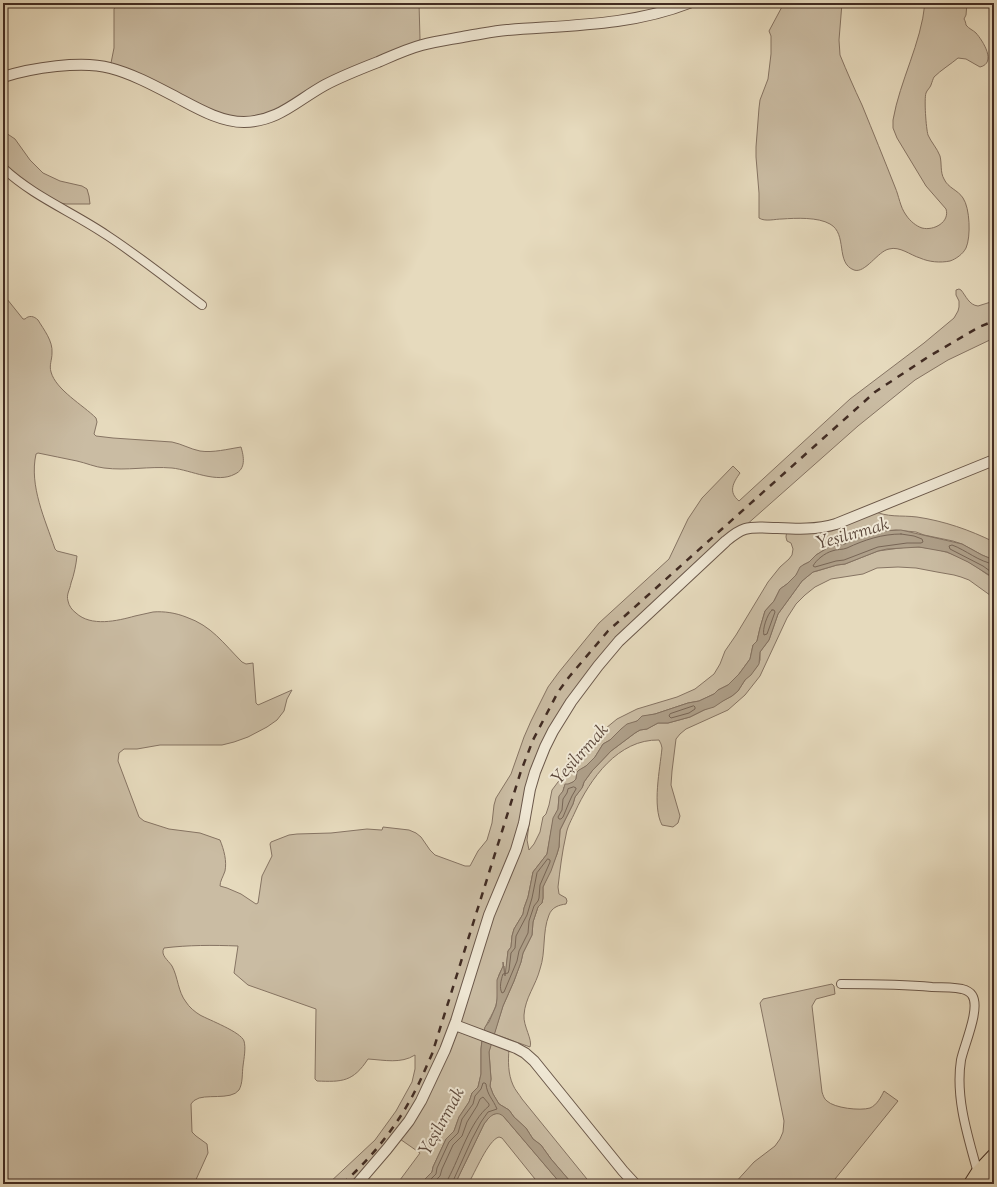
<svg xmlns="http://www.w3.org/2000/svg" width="997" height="1187" font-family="'Sorts Mill Goudy',serif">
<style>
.green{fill:#cabca3;stroke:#867463}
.water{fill:#ae9f89;stroke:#837160}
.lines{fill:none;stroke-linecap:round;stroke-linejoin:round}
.shore{stroke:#786656;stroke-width:1}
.minor-casing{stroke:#6b584a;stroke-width:10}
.tertiary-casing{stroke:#6b584a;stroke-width:12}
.trunk-casing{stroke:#422c23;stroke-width:16}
.minor{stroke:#efe7d4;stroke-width:8}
.tertiary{stroke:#efe7d4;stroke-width:10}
.trunk{stroke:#e6dabd;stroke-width:14}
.rail{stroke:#422c23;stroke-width:2.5;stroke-dasharray:7 7;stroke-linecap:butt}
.labels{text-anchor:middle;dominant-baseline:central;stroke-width:4;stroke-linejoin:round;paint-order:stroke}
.water-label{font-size:18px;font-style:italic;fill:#5d493c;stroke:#efe7d4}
</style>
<rect width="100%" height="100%" fill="#e6dabd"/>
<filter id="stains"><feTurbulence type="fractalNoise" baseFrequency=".005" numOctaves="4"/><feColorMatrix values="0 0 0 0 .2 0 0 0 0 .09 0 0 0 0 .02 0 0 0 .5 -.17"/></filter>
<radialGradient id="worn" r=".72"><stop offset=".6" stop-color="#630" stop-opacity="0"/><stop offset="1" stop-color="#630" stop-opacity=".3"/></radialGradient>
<path class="green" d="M118 3H419L420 39 417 46 351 73 291 107 234 121 110 68 114 48V9Z
M784 3H842L839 40 840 55C847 72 854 88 862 105 873 132 884 159 895 187 899 196 900 207 906 215 910 221 916 226 922 228 934 231 950 222 946 209L926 186 897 138 893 128V120C900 80 921 44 925 3H967L966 15 964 19C965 20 966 24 966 25 969 29 973 30 976 33 983 41 997 63 980 67L966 59 958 58C951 64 941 70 934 77 933 79 932 82 931 85 930 88 927 90 926 93 924 99 926 128 928 135 931 142 937 148 940 156 942 164 940 172 944 179 948 188 958 190 963 198 970 208 971 237 966 248 963 254 956 259 950 261 940 263 929 262 920 258 910 255 900 246 889 249 878 251 865 274 854 270 835 263 848 234 830 224 818 217 796 218 782 219 775 219 765 222 759 218V193L756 157V147L759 108 760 100 768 79 771 54V36L769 31Z
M3 131 15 139 30 160 43 173 60 181 82 186 87 189 89 196 90 204H66L50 201 3 168Z
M959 289 961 290C966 296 969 305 978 306L994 301V338L948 360 915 380 858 426 692 573 583 686 536 769 527 840 529 850 534 844 540 832 543 817 546 814 549 805 552 790 579 754 600 733 617 719 637 709 677 697 695 689 714 674 720 664 725 651 736 635 768 582 780 567 789 559 792 555 793 549 791 543 787 541 786 537 787 529H805L872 510C887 518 901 515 917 517 944 521 970 530 994 542V560L982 555 962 544 953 541 924 535 916 532 896 530 882 531 874 533 850 541 845 544 829 547 816 555 809 562 803 565 796 575 787 584 780 589 774 601 765 611 760 628 757 641 753 645 750 659 739 674 728 685 718 690 714 694 699 701 688 703 655 714 641 717 637 721 618 733 610 740 603 744 595 757 586 766 577 772 576 779 573 782 564 787 563 791 559 797 558 809 552 826 547 854 533 872 528 897 524 908 523 914 514 929 512 936 511 947 508 951 505 980 504 966C494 979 499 987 497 1001 495 1012 487 1021 484 1031L453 1030 482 1040 481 1049V1074L478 1087 472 1093 469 1102 459 1117 454 1131 446 1139 433 1167 432 1172 420 1184H397L420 1153 397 1137 357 1184H328L375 1140 396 1111 412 1082 415 1069V1055C401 1064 384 1060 368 1059 353 1082 342 1082 317 1081L315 1079 316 1009 248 985 234 973 238 946C213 945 188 945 164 948 160 955 168 960 172 966 178 977 178 992 186 1002 189 1007 195 1012 200 1015 209 1020 241 1032 244 1041 246 1048 244 1058 243 1066 242 1073 243 1083 239 1090 231 1101 204 1093 195 1100 193 1101 192 1103 191 1104L192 1132 196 1136 207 1144 208 1153 194 1184H3V294L23 319H25C29 315 34 316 38 320 44 330 53 341 52 353 52 360 49 365 51 372 56 390 83 405 96 418L97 422 94 434 96 436 113 438 172 442C182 444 190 449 200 451 213 453 228 449 241 447 244 457 246 469 235 474 217 484 191 470 172 468 149 466 127 471 104 468 95 467 86 463 77 461 64 458 51 456 38 453L36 454C29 486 45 519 55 549L57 551 77 556C76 565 74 575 71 583 70 590 66 594 68 601 69 606 72 610 76 613 91 627 117 621 135 616 141 615 147 613 153 612 164 611 176 613 186 617 212 626 223 643 242 662L246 664 253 663 256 703 258 705 292 690 287 699 284 711 277 720 267 727 248 737 234 742 222 745H160L137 749H124L119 753 118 761 139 817 144 821 169 829 200 833 220 840C224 850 227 861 225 871 223 877 220 881 220 886L227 888 241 894 256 904 258 903 262 876 272 856 270 844 271 842 289 835 297 834 331 833 367 829 381 830H382L383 827 409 830 416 833 421 837 430 850 435 855 465 866H470L478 851 487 840 492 823 494 805 496 798 511 774 524 737 531 721 548 687 559 672 599 623 669 559 688 519 702 498 733 466 740 473C733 483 728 492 739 501L850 399 924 343 954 318 958 311 959 307V301L956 295V290Z
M907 547C935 546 959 554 981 570 985 573 989 576 994 578V598L969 580 961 577 954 575 937 572 916 568 898 567 877 568 863 574 831 579 815 587 805 595 796 604 787 618 760 676 745 695 728 710 686 729 680 734 676 739 672 771 671 785 680 816 678 823 673 827 662 825C652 806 660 769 662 748L661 744 659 740C618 739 590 779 575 812 572 819 567 827 566 835 562 852 560 870 558 887L559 894 566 898 567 901 566 904C559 905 552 907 549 915 542 932 546 952 540 969 536 985 525 998 524 1015 523 1026 533 1040 530 1047L494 1034 503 1006 514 981 521 962 523 953 532 935 533 922 538 907 542 903 543 898V887L557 854 559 847 560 830 573 804 575 797 583 786 584 782 592 771 611 751 635 733 640 730 647 729 658 723H668L690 717 732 696 738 691 745 680 757 667 760 660V652L769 640 778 614 802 581 813 572 817 571 837 565 845 564 878 551Z
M832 984 834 986 835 994 816 999 812 1006 822 1092C823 1095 824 1099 827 1101 834 1108 860 1111 870 1108 877 1105 881 1097 884 1091L898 1101 831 1184H734L754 1162 775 1146 780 1139 783 1132 784 1121 760 1003 763 999Z
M491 1043 509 1049C508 1061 508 1074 513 1085 515 1090 519 1094 522 1099L591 1184H572L569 1180 551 1159 541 1145 533 1139 526 1128 514 1117 509 1110 499 1104 493 1094 490 1086 491 1079 489 1052Z
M498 1113 501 1114 504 1117 561 1184H539L502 1138 499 1137C488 1140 475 1173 468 1184H455L484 1124 491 1115Z"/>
<path class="water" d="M901 530 962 544 982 555 994 560V578L968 562 947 552 919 547 887 549 878 551 845 564 837 565 813 572 802 581 778 614 769 640 760 652 759 664 751 675 745 680 738 691 732 696 723 701 714 707 704 710 690 717 668 723H658L647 729 640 730 635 733 611 751 592 771 584 782 582 788 575 797 573 804 560 830 559 847 557 854 551 871 543 887V898L542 903 538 907 533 922 532 935 523 953 521 962 514 981 503 1006 489 1052 491 1079 490 1086 493 1094 499 1104 509 1110 514 1117 526 1128 533 1139 541 1145 551 1159 569 1180 572 1184H561L504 1117C496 1109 489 1117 484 1124L455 1184H420L432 1172 433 1167 446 1139 454 1131 459 1117 469 1102 472 1093 478 1087 481 1074V1049L482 1040 485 1027 489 1022 496 1006 497 999V980L503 966V962L505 976 508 951 511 947 512 936 514 929 523 914 524 908 528 897 533 872 547 854 553 818 558 809 559 796 563 791 565 784H568L573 782 576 779 577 772 579 770 586 766 595 757 603 744 610 740 621 729 627 724 637 721 642 716 655 714 688 703 699 701 714 694 718 690 728 685 739 674 750 659 753 645 757 641 760 628 765 611 774 601 780 589 787 584 796 575 800 567 803 565 809 562 816 555 829 547 845 544 850 541 874 533 882 531Z"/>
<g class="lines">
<path class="shore" d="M901 534 914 536 922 539 923 542 921 543H907L878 547 844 560 836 561 815 567 813 566C816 560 825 553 832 551 837 549 842 550 847 548 864 540 882 534 901 534Z
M994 564C979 562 966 550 952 545L949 546 950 549 983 566 994 574
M772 610H774L775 612 767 634 764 635C762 630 767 614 772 610Z
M694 706 695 707V709L689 713 671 718 669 716 670 714Z
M574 787 576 788V789C570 798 567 808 563 817L561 819H559L558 817 562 810 563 799 567 793 568 789Z
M548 859 550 860V862L540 885 539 898 538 901 534 906 529 921 528 933 519 951 517 961 504 992 502 993C499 988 501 980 503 974L508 973 509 970 511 953 515 948 516 936 527 915 532 898 537 873Z
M426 1184 436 1174 437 1168 449 1142 458 1133 462 1119 473 1104 475 1096 481 1089 483 1083H485L486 1084C487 1095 493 1099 497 1109L488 1112 481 1122 472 1139 453 1181 452 1184
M432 1184 440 1176 442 1169 453 1145 462 1136 467 1122 477 1106 480 1099 483 1097 489 1104V1106C470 1121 460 1157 448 1179L447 1184"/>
<g class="minor-casing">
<path id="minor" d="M3 168C34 197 73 212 108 236 140 257 171 282 202 305
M841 984C871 984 901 984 932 987 941 987 952 987 962 989 966 990 970 992 972 995 981 1008 964 1045 961 1060 955 1097 968 1137 978 1173"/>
</g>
<g class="tertiary-casing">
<path id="tertiary" d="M3 77C31 68 82 60 110 68 133 74 155 86 176 97 197 108 220 122 244 122 279 121 296 101 325 85 342 76 360 69 378 62 392 56 407 49 422 45 437 41 453 39 468 36 481 34 494 31 507 30 570 25 630 26 689 3
M455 1025 516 1048 525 1053 534 1061 623 1171 635 1184
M357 1184 387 1149 409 1121 421 1101 445 1050 456 1021 489 915 516 850 524 823 530 789 535 772 545 747 553 731 571 702 598 666 619 641 726 541C732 536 738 531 745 529 755 526 766 528 777 528 797 529 816 530 836 524L994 460"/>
</g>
<g class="trunk-casing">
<path id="trunk" d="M971 1184 978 1173 994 1156
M985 1184 994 1174"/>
</g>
<use href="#minor" class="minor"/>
<use href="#tertiary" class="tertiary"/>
<use href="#trunk" class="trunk"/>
<path class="rail" d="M342 1184C370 1160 397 1126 414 1093 421 1080 426 1067 432 1054L521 771 533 740 558 692 569 677 608 631 875 392 928 357 979 327 994 321"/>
</g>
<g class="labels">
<g class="water-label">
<text transform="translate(853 535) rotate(-16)">Yeşilırmak</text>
<text transform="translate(581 755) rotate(-48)">Yeşilırmak</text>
<text transform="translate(443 1122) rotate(-61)">Yeşilırmak</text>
</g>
</g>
<rect width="997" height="1187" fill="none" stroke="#e6dabd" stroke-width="16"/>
<rect x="4" y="4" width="989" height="1179" fill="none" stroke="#422c23" stroke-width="2"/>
<rect x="8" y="8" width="981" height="1171" fill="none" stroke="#422c23"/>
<rect width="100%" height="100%" filter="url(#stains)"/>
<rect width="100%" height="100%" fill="url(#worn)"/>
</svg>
